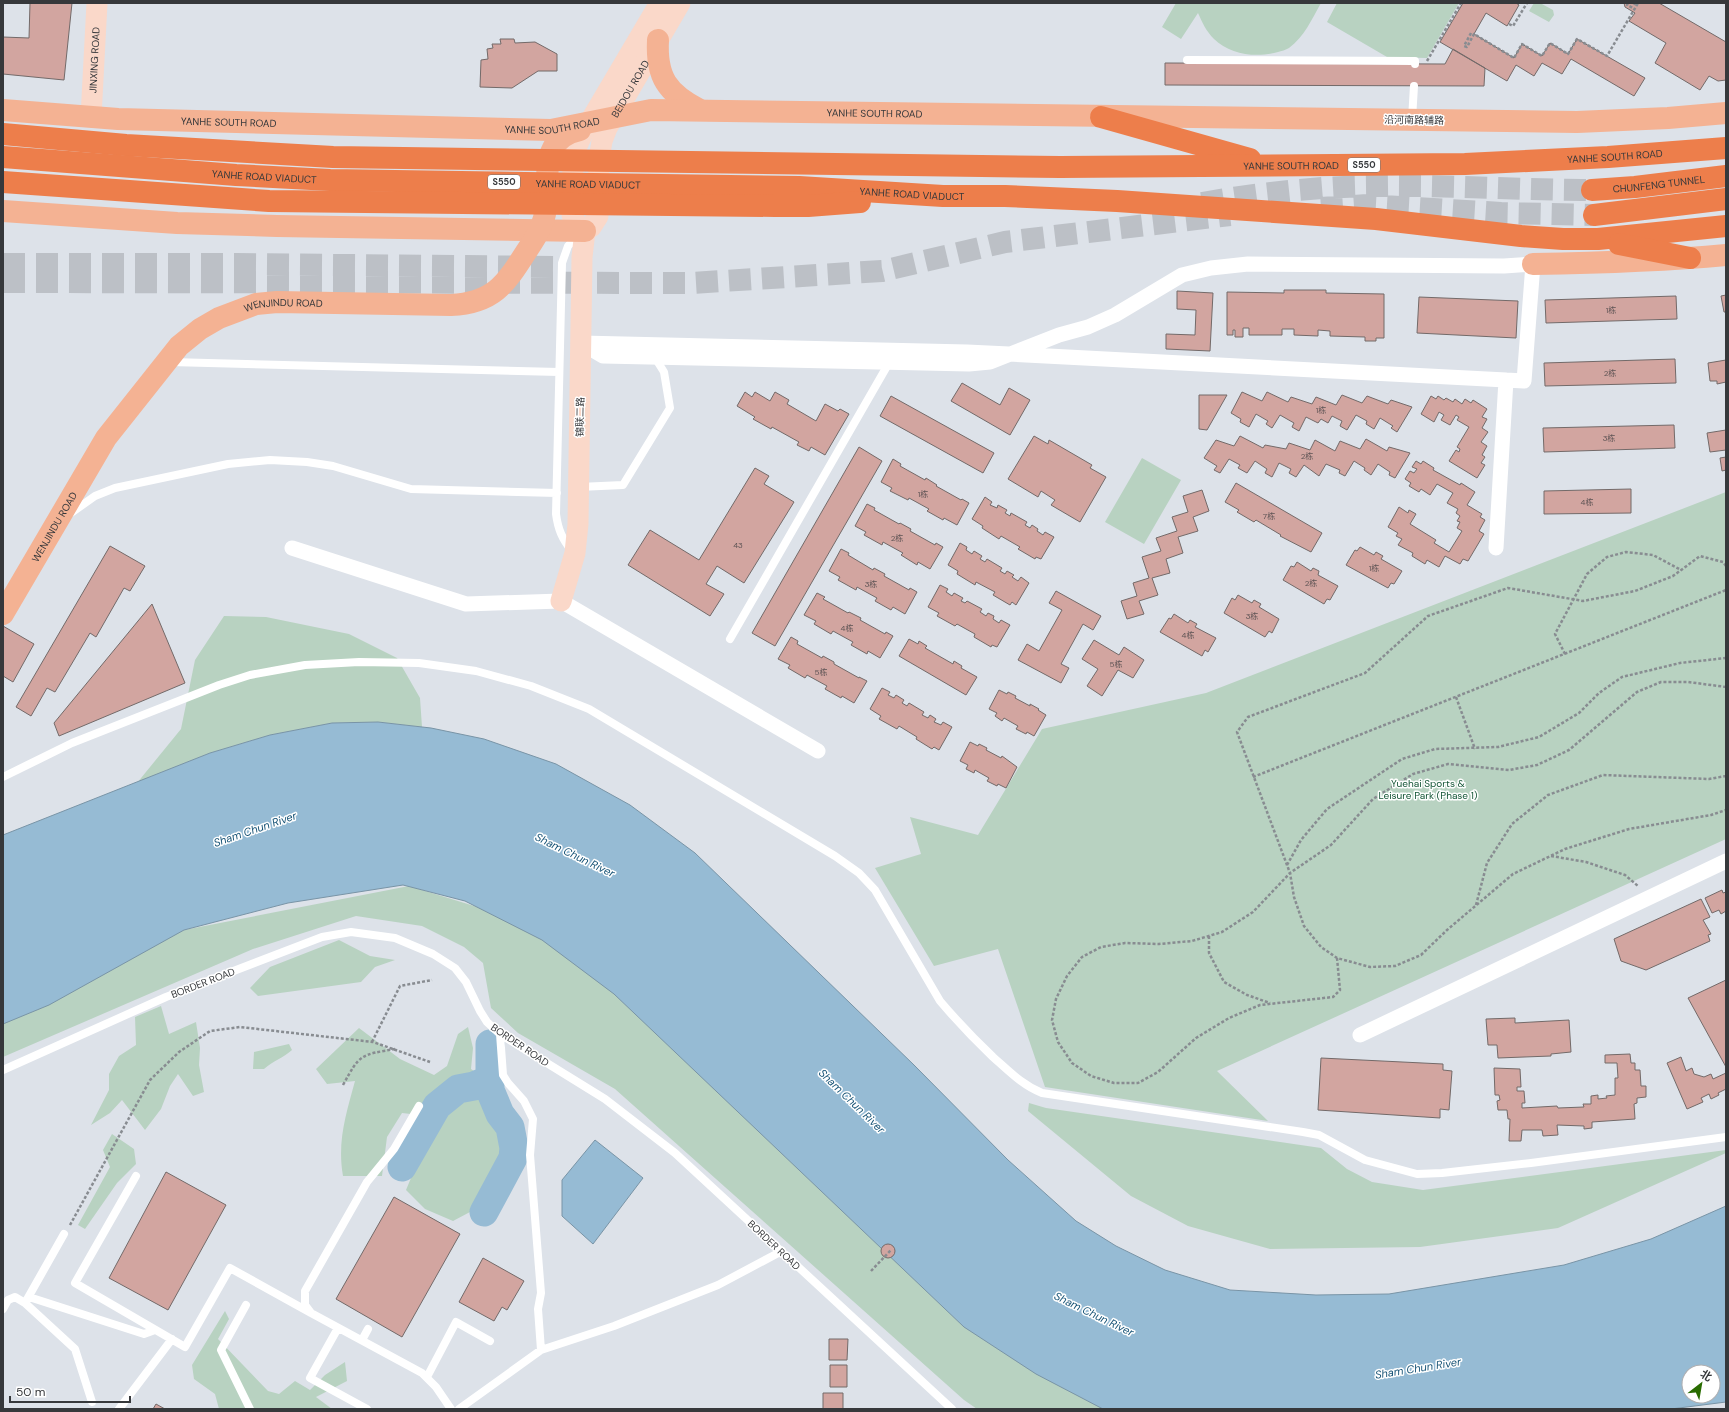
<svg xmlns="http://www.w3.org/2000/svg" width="1729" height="1412" font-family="'DM Sans','Noto Sans SC',sans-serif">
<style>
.green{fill:#b8d2c1}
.water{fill:#96bbd4;stroke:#7994a6;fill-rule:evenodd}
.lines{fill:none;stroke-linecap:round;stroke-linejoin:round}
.river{stroke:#96bbd4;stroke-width:29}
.building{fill:#d2a5a0;stroke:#736a69}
.highway-tunnel{stroke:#bcc0c6;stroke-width:22;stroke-dasharray:22 11;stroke-linecap:butt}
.path{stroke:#888c91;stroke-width:2.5;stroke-dasharray:3 2;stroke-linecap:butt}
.lane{stroke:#fff;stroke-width:8}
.street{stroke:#fff;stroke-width:15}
.secondary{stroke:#fad8c9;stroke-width:21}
.primary{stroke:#f4b293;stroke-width:22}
.highway{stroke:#ed7e4b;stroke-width:22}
.labels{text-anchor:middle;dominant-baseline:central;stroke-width:3;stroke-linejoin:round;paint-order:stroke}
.number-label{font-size:8px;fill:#5d5354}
.shield{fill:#fff;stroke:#727476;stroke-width:1}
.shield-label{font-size:9px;font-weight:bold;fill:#36383b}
.street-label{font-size:10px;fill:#36383b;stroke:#fff}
.park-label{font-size:10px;fill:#125434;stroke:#fff}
.water-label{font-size:11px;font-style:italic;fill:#155275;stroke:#fff}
</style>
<rect width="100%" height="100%" fill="#dde2e9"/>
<path class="green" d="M1176 3H1321C1312 19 1304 37 1289 48 1286 50 1281 51 1278 52 1257 58 1230 55 1214 39 1206 31 1202 22 1198 13L1181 39 1162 27Z
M1337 3H1459L1427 58 1387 57 1327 22Z
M1534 3H1540L1553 10 1554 15 1549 22 1529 11Z
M1142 458 1181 480 1144 544 1105 522Z
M1726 492V839L1217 1071 1268 1121 1045 1087 998 949 934 966 875 868 921 854 910 817 978 835 1042 729 1206 693Z
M224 616 266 617 349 634 397 658 420 698 422 727 378 722 332 723 270 735 210 753 137 783 181 729 195 660Z
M409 886 520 920 604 980 1130 1409H977L964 1400 615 1089 518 1033 491 1008 483 963 464 947 422 926 356 916 253 949 3 1057V1017L184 930Z
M339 940 370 956 395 960 375 967 361 982 258 996 250 988 270 967Z
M161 1006 169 1034 196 1022 200 1048 199 1065 204 1092 193 1096 178 1074 170 1086 161 1109 145 1130 122 1100 110 1113 91 1125 109 1090V1074L119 1056 136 1045 135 1017Z
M468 1027 473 1048 471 1069 500 1089 520 1118 498 1166 470 1212 453 1221 425 1209 406 1190 431 1130 420 1115 402 1113 387 1137 382 1176H343C337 1142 346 1114 355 1081L327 1084 316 1069 359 1028 400 1059 434 1075 447 1066 458 1034Z
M289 1044 292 1050C283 1058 273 1061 264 1069H253L254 1052Z
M1029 1103 1046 1108 1321 1148 1347 1169 1372 1182 1423 1190 1726 1150V1153L1558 1228 1420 1247 1270 1249 1188 1226 1131 1196 1028 1111Z
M112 1134 134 1149 136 1164 117 1183 85 1229 78 1225 110 1167 103 1150Z
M225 1311 229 1319 218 1339 268 1391 279 1394 295 1381 310 1390 325 1375 345 1362 347 1381 316 1397 332 1409H219L215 1394 194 1379 192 1365Z"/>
<path class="water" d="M378 722 431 728 484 739 556 764 630 805 695 853 914 1065 1008 1160 1076 1221 1116 1246 1165 1270 1230 1290 1316 1295 1389 1294 1564 1265 1651 1239 1726 1206V1402L1671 1409H1103L1036 1374 964 1327 614 994 542 940 465 901 403 885 288 903 184 930 49 1005 3 1024V835L210 753 270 735 332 723ZM1689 1372H1713V1396H1689Z
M595 1140 643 1178 593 1244 562 1216V1180Z"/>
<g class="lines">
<path class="river" d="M402 1167 437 1106 458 1089 474 1086 491 1079
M484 1212 513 1158 514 1148 510 1127 500 1114 490 1090V1044"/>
</g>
<path class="building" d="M30 3H72L64 80 3 74V37L29 38Z
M1463 3H1516L1519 5 1507 26 1486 13 1474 34 1514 58 1522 44 1542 56 1550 43 1568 54 1577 39 1645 78 1634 96 1571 59 1562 74 1542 63 1534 76 1516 65 1507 81 1440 42Z
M1624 3H1659L1726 42V80L1718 81 1709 76 1700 90 1655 63 1666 43 1629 21 1635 13 1625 7Z
M500 39H514L515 43 535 42 557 54V71H538L512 88 480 87 481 60 488 59 487 49 493 48 492 44H501Z
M1453 49 1485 68 1484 86 1165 85V63L1445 64Z
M1284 290H1326V293L1384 294V338H1376V341H1365V337L1330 336V331L1318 330V336L1294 335V329H1282V335H1249V328H1243V337H1235V330H1233V335H1227V292L1284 293Z
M1177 291 1213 293 1210 351 1166 349V334L1195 335 1196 310 1177 309Z
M1726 295V312H1724L1721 296Z
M1676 296 1677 319 1546 323 1545 300Z
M1419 297 1518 301 1516 338 1417 333Z
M1675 359 1676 383 1545 386 1544 363Z
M1726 360V382L1717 384V381H1710L1708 363Z
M962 383 1000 405 1009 388 1030 400 1010 435 951 401Z
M745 392 752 397 755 392 770 401 775 392 789 400 787 404 816 421 825 404 838 411 840 409 849 414 825 455 811 447 809 451 797 445 799 442 772 427 771 429 753 419 755 417 737 406Z
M1242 392 1262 401 1267 392 1288 402 1291 397 1312 404 1316 397 1336 405 1342 395 1362 403 1367 396 1388 404 1391 400 1412 407 1397 432 1391 428 1393 426 1380 418 1374 429 1366 424 1367 421 1356 415 1347 430 1340 426 1342 421 1332 416 1328 423 1321 419 1318 423 1306 417 1299 431 1292 427 1294 423 1280 415 1272 428 1266 424 1268 421 1256 414 1249 427 1240 422 1241 419 1231 413Z
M1199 395H1227L1207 430 1199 429Z
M891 396 994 453 983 473 880 416Z
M1431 396 1436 399 1438 396 1444 400 1446 398 1453 402 1455 399 1462 404 1465 399 1471 403 1473 400 1487 409 1482 417 1487 419 1482 428 1488 432 1481 442 1487 446 1482 455 1485 457 1481 463 1485 465 1477 478 1449 461 1456 450 1459 452 1460 449 1457 447 1469 427 1457 420 1459 417 1456 415 1450 425 1441 420 1444 415 1439 412 1434 422 1421 414Z
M1674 425 1675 448 1544 452 1543 428Z
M1726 430V450L1710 452 1707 433Z
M1034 436 1048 444 1049 440 1092 465 1090 468 1106 477 1080 522 1051 505 1055 500 1041 491 1038 497 1008 479Z
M1240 436 1263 448 1265 445 1286 449 1289 443 1310 450 1315 440 1335 451 1340 441 1360 449 1366 439 1387 451 1389 447 1410 453 1395 478 1389 475 1390 472 1378 464 1371 475 1364 470 1365 468 1354 461 1345 476 1339 473 1340 470 1326 464 1319 476 1304 465 1296 477 1289 473 1291 469 1279 463 1272 477 1265 473 1267 469 1255 461 1247 473 1238 468 1240 465 1229 459 1220 473 1214 470 1217 466 1204 458 1216 440 1234 446Z
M859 447 882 461 775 646 752 633Z
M1726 457V470L1722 471 1720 458Z
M893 459 901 464 900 466 925 480 926 478 937 485 936 486 961 500 962 499 969 503 957 525 944 518 943 520 927 511 929 509 909 498 908 500 890 491 892 488 881 482Z
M1416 461 1421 464 1423 461 1434 468 1433 470 1460 485 1461 483 1475 492 1467 505 1482 514 1480 517 1485 520 1479 531 1484 534 1468 561 1463 559 1460 564 1445 556 1439 567 1427 560 1425 564 1412 556 1413 553 1398 545 1402 539 1396 536 1398 533 1388 527 1399 507 1408 513 1409 510 1416 514 1410 524 1436 540 1434 543 1449 552 1462 531 1457 528 1460 522 1457 521 1460 516 1456 513 1458 509 1447 503 1453 493 1437 484 1430 495 1421 489 1419 492 1409 486 1411 483 1405 479 1410 471 1414 473 1417 469 1412 467Z
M755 468 769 476 764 484 794 502 744 583 717 566 706 584 724 594 710 616 628 565 650 530 699 560Z
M1236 483 1322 533 1311 552 1280 536 1281 535 1256 520 1254 522 1237 512 1239 510 1225 502Z
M1631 489V513L1544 514V491Z
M1202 490 1209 511 1193 517 1198 531 1178 537 1183 553 1166 559 1170 573 1152 578 1158 595 1139 601 1144 614 1127 619 1121 601 1137 596 1133 583 1149 578 1142 557 1161 551 1156 538 1177 531 1172 517 1188 512 1183 496Z
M985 497 992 502 990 505 997 508 998 505 1007 510 1005 513 1010 516 1011 513 1027 522 1025 525 1030 528 1032 525 1038 529 1037 531 1043 535 1045 532 1054 537 1041 559 1036 557 1035 559 1018 549 1020 547 1001 536 999 539 982 528 983 526 972 519Z
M867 504 875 508 874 510 899 524 900 523 911 529 910 531 935 545 936 543 943 547 930 569 918 562 917 565 901 555 903 553 883 542 882 545 864 535 866 532 855 526Z
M960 543 967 547 966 550 972 554 974 551 982 556 980 559 985 562 987 559 1002 568 1000 571 1005 574 1007 571 1014 575 1012 577 1018 581 1021 577 1029 583 1016 605 1012 602 1010 605 993 595 995 592 976 582 975 585 957 574 958 571 948 565Z
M110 546 145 566 130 591 124 588 96 637 90 633 55 692 47 688 31 716 16 707Z
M1360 547 1374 555 1376 552 1383 556 1381 559 1402 571 1394 584 1391 583 1388 588 1346 565 1355 550 1357 551Z
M841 549 849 553 848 555 873 570 874 568 885 574 884 576 909 590 910 588 917 592 905 614 893 607 891 610 875 601 877 598 857 587 856 590 838 580 840 577 829 571Z
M1297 562 1311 571 1313 568 1319 571 1318 575 1338 586 1330 600 1327 599 1324 604 1283 580 1291 566 1294 567Z
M940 585 948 589 946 592 952 596 954 593 963 598 961 601 965 603 967 601 982 609 980 612 986 616 988 613 994 616 993 619 999 623 1001 620 1010 625 997 647 992 645 991 647 974 637 975 634 957 624 955 626 937 616 939 613 928 607Z
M1056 591 1101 616 1093 630 1083 624 1061 664 1069 668 1061 683 1018 660 1027 644 1039 651 1062 610 1049 603Z
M817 593 825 597 823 599 848 613 849 612 861 618 860 620 885 634 886 632 893 636 880 658 868 651 867 654 851 645 853 642 833 631 831 634 814 624 816 621 804 615Z
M1238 595 1252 603 1254 600 1261 604 1259 607 1279 619 1272 633 1269 631 1265 637 1224 613 1232 598 1235 600Z
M152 604 185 683 59 736 54 723Z
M1174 614 1188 623 1190 620 1197 624 1195 627 1216 638 1208 652 1205 650 1202 656 1160 632 1169 618 1171 619Z
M3 626 34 644 13 682 3 676Z
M791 637 798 641 797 644 822 658 823 656 834 662V664L859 678V677L867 681 854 703 842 696 841 698 825 689 827 686 807 675 805 678 788 668 790 665 778 659Z
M909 639 918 644 919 641 927 646 925 648 953 664 954 661 962 666 961 668 977 677 966 695 899 656Z
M1094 640 1119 655 1124 647 1144 660 1133 678 1118 670 1102 696 1087 686 1098 669 1082 659Z
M882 688 890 692 888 695 894 698 896 695 904 700 902 703 907 706 909 703 924 712 922 715 928 718 930 715 936 719 934 722 941 725 943 722 952 727 939 750 934 747 932 749 916 739 917 737 899 726 897 729 879 719 881 716 870 709Z
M999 690 1007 694 1008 692 1016 696 1015 698 1030 706V704L1039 709 1038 710 1046 715 1034 736 1027 732 1026 734 1016 729 1018 726 1004 718 1002 721 995 716 997 713 989 709Z
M970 742 978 746 979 744 987 748 986 750 1001 758 1002 756 1017 767 1006 788 998 784 997 786 987 781 989 778 975 770 974 773 966 769 968 765 960 761Z
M1722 890 1723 893 1726 892V911L1721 914 1719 910 1712 913 1705 898Z
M1701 899 1710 917 1703 920 1711 934 1708 935 1710 941 1646 970 1621 961 1614 939Z
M1726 980V1067L1688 998Z
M1515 1018V1023L1569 1020 1571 1052 1551 1054V1056L1498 1058 1497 1045H1488L1486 1019Z
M1630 1054 1631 1063H1635V1070H1640L1641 1086H1646V1097L1637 1098V1103L1634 1104 1635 1119 1592 1122V1128L1584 1129V1126L1557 1125 1558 1135 1543 1136 1542 1130H1522L1521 1141H1509L1510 1119H1508L1507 1110H1498L1497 1101 1500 1100 1499 1095H1495L1494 1068 1520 1069 1521 1087H1517V1091H1524L1525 1103H1522V1108L1557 1106 1558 1108 1584 1107 1583 1104H1591V1096L1598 1095V1099L1607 1098 1606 1096 1615 1095V1078H1618L1617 1063H1605V1055Z
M1681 1057 1686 1071 1692 1068 1694 1074 1704 1077 1711 1074 1713 1079 1726 1073V1089L1718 1093 1719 1095 1711 1099 1709 1094 1701 1098 1703 1102 1687 1109 1667 1063Z
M1321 1058 1443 1064V1070L1452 1071 1449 1110 1440 1109V1118L1318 1110Z
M166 1172 226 1205 168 1310 109 1278Z
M394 1197 460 1234 402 1337 336 1299Z
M881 1251a7 7 0 1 1 14 0a7 7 0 1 1-14 0Z
M483 1258 524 1281 507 1310 502 1307 494 1321 459 1302Z
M829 1339H848L847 1360H829Z
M830 1365H847V1387H830Z
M823 1393H843V1409H823Z
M156 1404 165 1409H153Z"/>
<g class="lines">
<path class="highway-tunnel" d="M1202 203C1242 196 1282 191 1323 188 1412 182 1502 190 1592 190
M1321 208 1367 205 1501 213 1594 215
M3 264H236L561 267
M3 282 691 283 882 271 1005 242 1230 215"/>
<path class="path" d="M1628 3 1627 5 1633 8
M1633 3 1637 5
M1509 24 1513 26 1527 3
M1471 33 1464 46 1467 47 1474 34 1514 58 1522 44 1542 56 1550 43 1568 54 1577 39 1607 56 1638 3
M1427 61 1461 3
M1726 566 1723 562 1700 556 1673 576 1635 591 1583 601 1508 588 1428 616 1365 673 1248 717 1237 732 1290 873 1294 897 1304 926 1321 947 1337 958 1370 967 1395 966 1421 955 1447 930 1513 874 1565 849 1629 829 1711 815 1726 810
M1565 654 1555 634 1587 574 1607 557 1626 552 1653 555 1681 570
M1456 697 1475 749
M1253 777 1726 590
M1551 856 1586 862 1625 875 1638 886
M1287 865 1301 840 1327 809 1402 759 1435 749 1498 747 1539 737 1579 713 1599 693 1622 677 1680 663 1726 658
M1476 905 1487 863 1512 824 1548 795 1603 775 1709 779 1726 776
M1209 936V953L1224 982 1247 995 1270 1003
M1337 958 1340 990 1333 997 1260 1005 1229 1018 1196 1038 1158 1072 1138 1083H1114L1091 1076 1072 1063 1058 1042 1052 1020 1056 999 1067 976 1082 957 1101 947 1125 943 1159 944 1192 941 1222 932 1253 912 1290 873 1331 845 1373 799 1413 774 1448 764 1509 770 1537 765 1569 750 1637 692 1661 682H1688L1726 687
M372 1042 400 986 432 980
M343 1085C360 1054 360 1055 395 1049
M70 1225 150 1080 179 1052 210 1031 240 1027 373 1042 430 1062
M871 1271 891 1250"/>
<path class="lane" d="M1187 60 1415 61V64
M1412 119 1414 86
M170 362 559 372
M579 487 623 485 670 408 664 372 654 356
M71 513 95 496 115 488 228 464 270 460 307 462 333 466 411 489 557 493
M572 551C562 539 558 529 556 514L562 263 568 246 579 235
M730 639 890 361
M3 777 72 743 219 685 250 675 305 665 359 662 419 663 476 671 531 686 589 709 835 856 859 873 875 890 940 1001C957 1021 974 1039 993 1057 1009 1071 1022 1085 1042 1093L1303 1132 1319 1135 1365 1160 1417 1174 1442 1173 1531 1163 1726 1137
M3 1070 166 997 322 937 351 932 395 938 433 954 455 968 466 982 480 1011 487 1022 500 1034 605 1099 675 1153 952 1409
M419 1106 394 1149 367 1182 305 1291V1305L311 1313 422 1373 436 1387 451 1409
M136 1176 75 1283 185 1347 230 1268 311 1313
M64 1234 25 1303 75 1349 92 1402
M29 1297 144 1334 155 1330
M246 1305 221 1350 250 1409
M3 1309 8 1300 15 1297 25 1303
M338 1328 310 1378 367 1409
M362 1340 368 1329
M541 1350 614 1326 718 1285 782 1251
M427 1377 456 1322 490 1341
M119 1409 172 1339
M459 1409 541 1350 538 1309 541 1293 530 1155 533 1119 524 1101 508 1083 503 1075 500 1034"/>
<path class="street" d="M581 343 603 356 969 364 990 362 1059 335 1088 327 1115 315 1182 275 1211 268 1248 264 1504 266 1533 264 1524 381 1506 380 1009 354 967 352 581 343
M292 548 466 604 561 601 818 751
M1496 548 1506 380
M1360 1035 1726 861"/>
<g class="secondary">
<path id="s1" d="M91 117 97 3"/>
<path d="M585 231 578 227 572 215 573 162 576 148 582 135 660 3"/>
<path id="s2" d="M585 231 591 227 598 216 599 159 602 141 607 128 680 3"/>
<path d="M561 601 575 553 578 524 582 257 585 231"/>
</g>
<g class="primary">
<path d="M658 40C656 77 667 93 700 110"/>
<path id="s3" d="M3 110 118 119 551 130 651 110 1577 122 1668 118 1726 113"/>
<path d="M3 211 177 223 277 226 585 231"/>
<path d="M1533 264C1597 263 1662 261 1726 255"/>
<path id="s4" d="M3 614 106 438 179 346 200 329 219 318 256 304 277 302 451 305C493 303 505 285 526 252 534 240 542 228 545 214 551 182 536 139 580 130"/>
</g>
<g class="highway">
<path d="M1101 117 1250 159"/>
<path id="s5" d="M3 134 126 145 333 157 1060 167 1465 164 1608 157 1726 148"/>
<path id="s6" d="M3 157 236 175 330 180 799 187 943 196H1005L1117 201 1376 219 1521 236 1563 239H1598L1726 226"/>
<path d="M3 182 269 201 775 206H808L860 202"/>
<path id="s7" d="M1592 190 1635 187 1726 176"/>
<path d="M1594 215 1726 199"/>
<path d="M1619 244 1690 258"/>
</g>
</g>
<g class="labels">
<g class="number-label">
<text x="1611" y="310">1栋</text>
<text x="1610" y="373">2栋</text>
<text x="1321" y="410">1栋</text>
<text x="1609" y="438">3栋</text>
<text x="1307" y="456">2栋</text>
<text x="923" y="494">1栋</text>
<text x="1587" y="502">4栋</text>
<text x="1269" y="516">7栋</text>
<text x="897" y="538">2栋</text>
<text x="738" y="545">43</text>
<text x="1374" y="568">1栋</text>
<text x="1311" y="583">2栋</text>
<text x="871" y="584">3栋</text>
<text x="1252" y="616">3栋</text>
<text x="847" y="628">4栋</text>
<text x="1188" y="635">4栋</text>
<text x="1116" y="664">5栋</text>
<text x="821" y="672">5栋</text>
</g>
<g class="shield">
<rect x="1348" y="158" width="32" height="14" rx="3"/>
<rect x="488" y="175" width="32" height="14" rx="3"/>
</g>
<g class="shield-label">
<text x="1364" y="165">S550</text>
<text x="504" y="182">S550</text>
</g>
<g class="street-label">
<text stroke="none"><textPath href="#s1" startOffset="57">JINXING ROAD</textPath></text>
<text stroke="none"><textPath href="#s2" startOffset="155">BEIDOU ROAD</textPath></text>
<text stroke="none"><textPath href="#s3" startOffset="874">YANHE SOUTH ROAD</textPath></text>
<text transform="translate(1414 120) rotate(1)">沿河南路辅路</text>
<text stroke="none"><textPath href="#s3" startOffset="226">YANHE SOUTH ROAD</textPath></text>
<text stroke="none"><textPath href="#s3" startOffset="550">YANHE SOUTH ROAD</textPath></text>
<text stroke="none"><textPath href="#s5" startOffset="1613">YANHE SOUTH ROAD</textPath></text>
<text stroke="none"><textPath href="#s5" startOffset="1289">YANHE SOUTH ROAD</textPath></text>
<text stroke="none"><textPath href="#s6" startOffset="262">YANHE ROAD VIADUCT</textPath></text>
<text stroke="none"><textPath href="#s7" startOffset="67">CHUNFENG TUNNEL</textPath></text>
<text stroke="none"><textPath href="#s6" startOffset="586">YANHE ROAD VIADUCT</textPath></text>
<text stroke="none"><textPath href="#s6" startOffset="910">YANHE ROAD VIADUCT</textPath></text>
<text stroke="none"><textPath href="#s4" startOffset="437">WENJINDU ROAD</textPath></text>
<text transform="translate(580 417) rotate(-89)">锦联二路</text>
<text stroke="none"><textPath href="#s4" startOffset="101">WENJINDU ROAD</textPath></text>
<text transform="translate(203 983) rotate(-21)">BORDER ROAD</text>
<text transform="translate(520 1045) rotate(34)">BORDER ROAD</text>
<text transform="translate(774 1245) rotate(43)">BORDER ROAD</text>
</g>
<g class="park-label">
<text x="1428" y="783">Yuehai Sports &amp;<tspan x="1428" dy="12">Leisure Park (Phase 1)</tspan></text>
</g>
<g class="water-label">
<text transform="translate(255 829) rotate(-19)">Sham Chun River</text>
<text transform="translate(575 855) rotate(26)">Sham Chun River</text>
<text transform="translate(852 1101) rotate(44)">Sham Chun River</text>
<text transform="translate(1094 1314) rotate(26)">Sham Chun River</text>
<text transform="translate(1418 1368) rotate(-9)">Sham Chun River</text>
</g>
</g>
<rect width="1729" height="1412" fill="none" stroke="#36383b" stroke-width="8"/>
<g transform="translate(1701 1384) rotate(31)"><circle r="19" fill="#ffffff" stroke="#afafb1"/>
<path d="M0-3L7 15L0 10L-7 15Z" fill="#296c01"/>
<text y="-6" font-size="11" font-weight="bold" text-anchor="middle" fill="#36383b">北</text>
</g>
<path d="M10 1396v6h120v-6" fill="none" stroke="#36383b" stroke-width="2"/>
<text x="16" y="1396" font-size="12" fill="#36383b" stroke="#ffffff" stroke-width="3" paint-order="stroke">50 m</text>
</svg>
